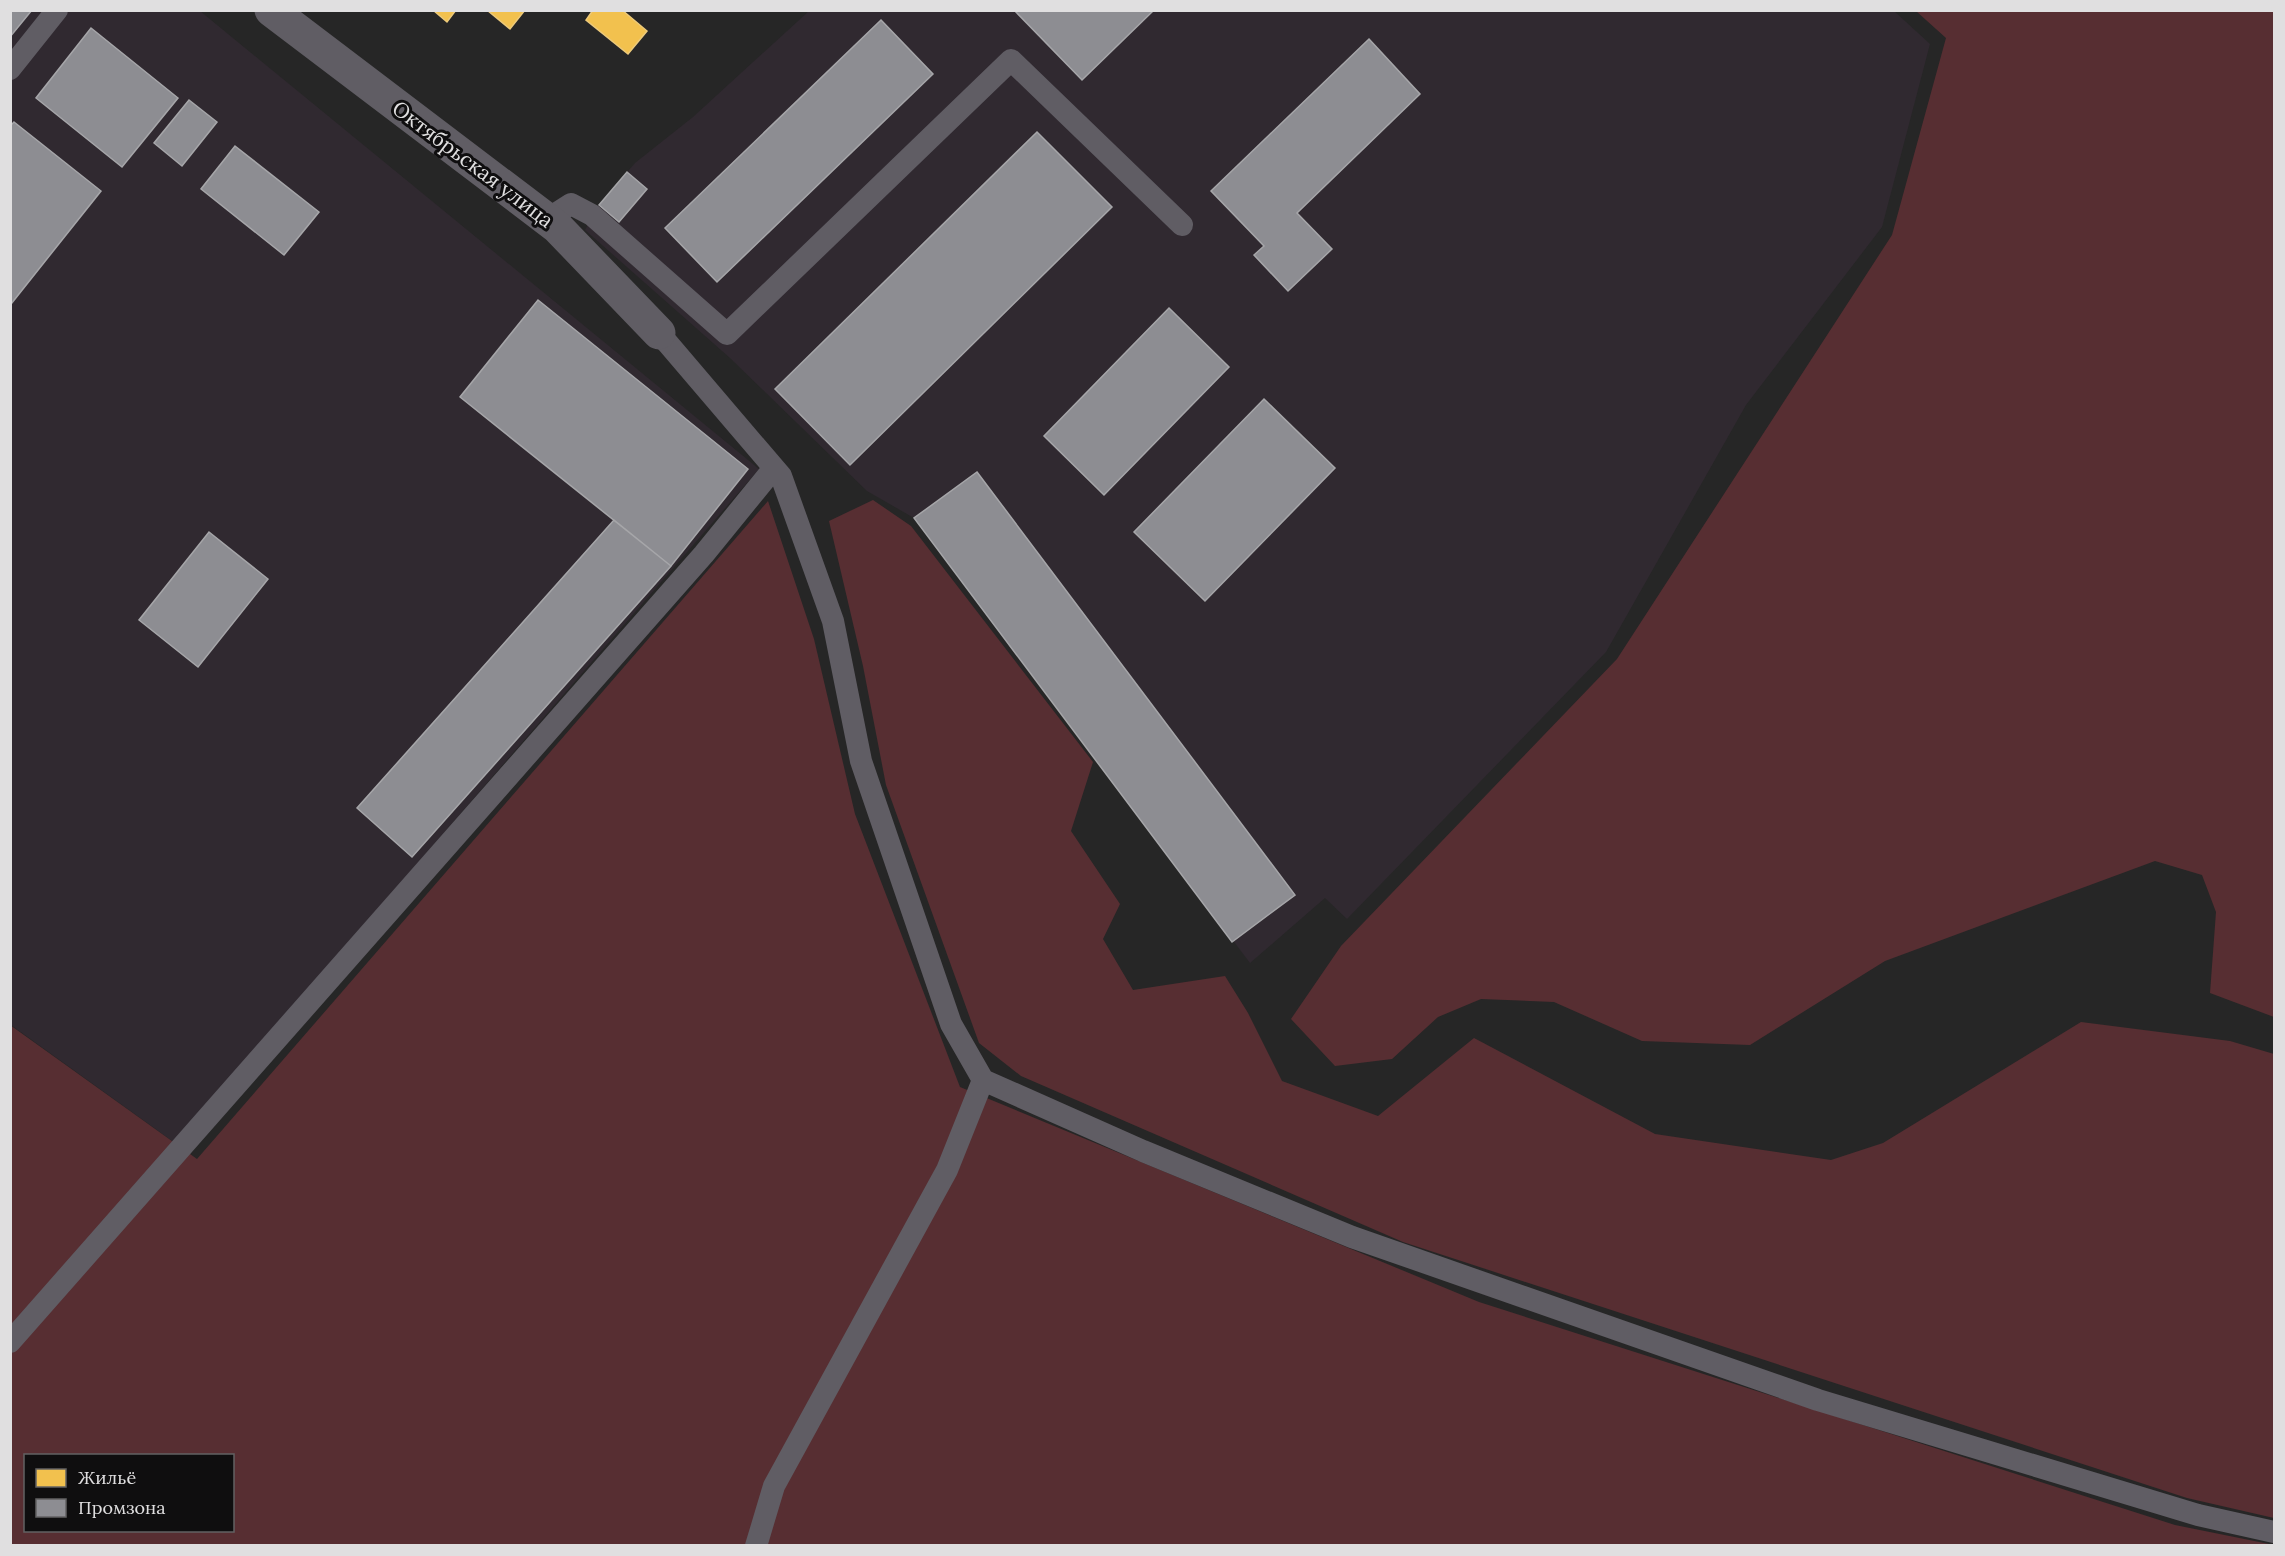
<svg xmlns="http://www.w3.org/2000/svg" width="2285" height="1556" font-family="Lora,serif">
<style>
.built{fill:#302930}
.green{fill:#572e32;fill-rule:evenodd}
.homes{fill:#f2c14e;stroke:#edca7a;stroke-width:1.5}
.industry{fill:#8d8d92;stroke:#a6a6a9;stroke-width:1.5}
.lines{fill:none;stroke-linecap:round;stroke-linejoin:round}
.lane{stroke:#605d64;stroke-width:22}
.street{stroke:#605d64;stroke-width:33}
.labels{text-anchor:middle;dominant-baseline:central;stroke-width:6;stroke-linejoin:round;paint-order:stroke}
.street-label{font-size:21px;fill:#e0dfe0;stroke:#0f0e0f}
</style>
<rect width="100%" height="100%" fill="#262626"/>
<path class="built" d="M1893 10 1930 44 1882 227 1746 405 1606 652 1347 919 1325 898 1250 963 914 518 867 491 730 358 585 230 599 205 635 163 693 117 809 11Z
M11 11H200L759 469 175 1143 11 1025Z"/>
<path class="green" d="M1916 11H2274V1017L2210 993 2216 912 2202 875 2155 861 1885 961 1750 1045 1642 1041 1554 1002 1481 999 1438 1017 1392 1059 1335 1066 1291 1019 1341 946 1617 659 1892 235 1946 38Z
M873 500 911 526 1093 762 1071 831 1120 904 1103 939 1133 990 1225 976 1248 1013 1282 1081 1378 1116 1474 1038 1655 1134 1831 1160 1883 1143 2081 1022 2230 1041 2274 1054V1518L2187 1498 1403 1242 1021 1076 979 1043 886 785 863 666 829 521Z
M768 501 814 639 855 814 960 1087 1479 1302 2175 1525 2274 1545H11L10 1025 197 1159ZM26 1456H232V1530H26Z"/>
<path class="homes" d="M433 10H456L447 22Z
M487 10H525L510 29Z
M593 10H622L647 31 628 54 586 20Z"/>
<path class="industry" d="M10 10H32L10 37Z
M1014 10H1154L1082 80Z
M881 20 933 74 717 282 665 228Z
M91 28 178 98 122 167 36 98Z
M1369 39 1420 94 1297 213 1332 249 1288 291 1254 255 1264 246 1211 191Z
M189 100 217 122 182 166 154 143Z
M14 122 101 191 11 304 10 126Z
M1037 132 1112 207 850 465 775 389Z
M235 146 319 212 284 255 201 189Z
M627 172 647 189 619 222 599 205Z
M538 300 748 469 671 566 460 397Z
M1169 308 1229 367 1104 495 1044 436Z
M1264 399 1335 468 1205 601 1134 532Z
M977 472 1295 895 1232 942 914 518Z
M614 520 671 566 412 857 357 808Z
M209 532 268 579 198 667 139 620Z"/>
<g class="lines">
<path class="lane" d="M10 69 57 10
M546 220 571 204 592 215 727 334 1011 60 1182 225
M659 333 781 476 833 621 861 761 951 1024 983 1080 1143 1151 1352 1237 1818 1400 2198 1515 2274 1532
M10 1342 704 554 774 468
M756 1546 774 1486 947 1170 983 1080"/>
<path class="street" d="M271 10 557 227 659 333"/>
</g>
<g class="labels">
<g class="street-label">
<text transform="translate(473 164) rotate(37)">Октябрьская улица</text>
</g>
</g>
<rect width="2285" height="1556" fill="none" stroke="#e0dfe0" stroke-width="24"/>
<rect x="24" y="1454" width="210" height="78" fill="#0f0e0f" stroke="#636263" stroke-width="1.5"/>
<rect x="36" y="1469" width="30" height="18" fill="#f2c14e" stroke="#636263" stroke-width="1.5"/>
<text x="78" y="1484" font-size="18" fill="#e0dfe0">Жильё</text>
<rect x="36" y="1499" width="30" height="18" fill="#8d8d92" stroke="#636263" stroke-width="1.5"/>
<text x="78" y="1514" font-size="18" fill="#e0dfe0">Промзона</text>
</svg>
